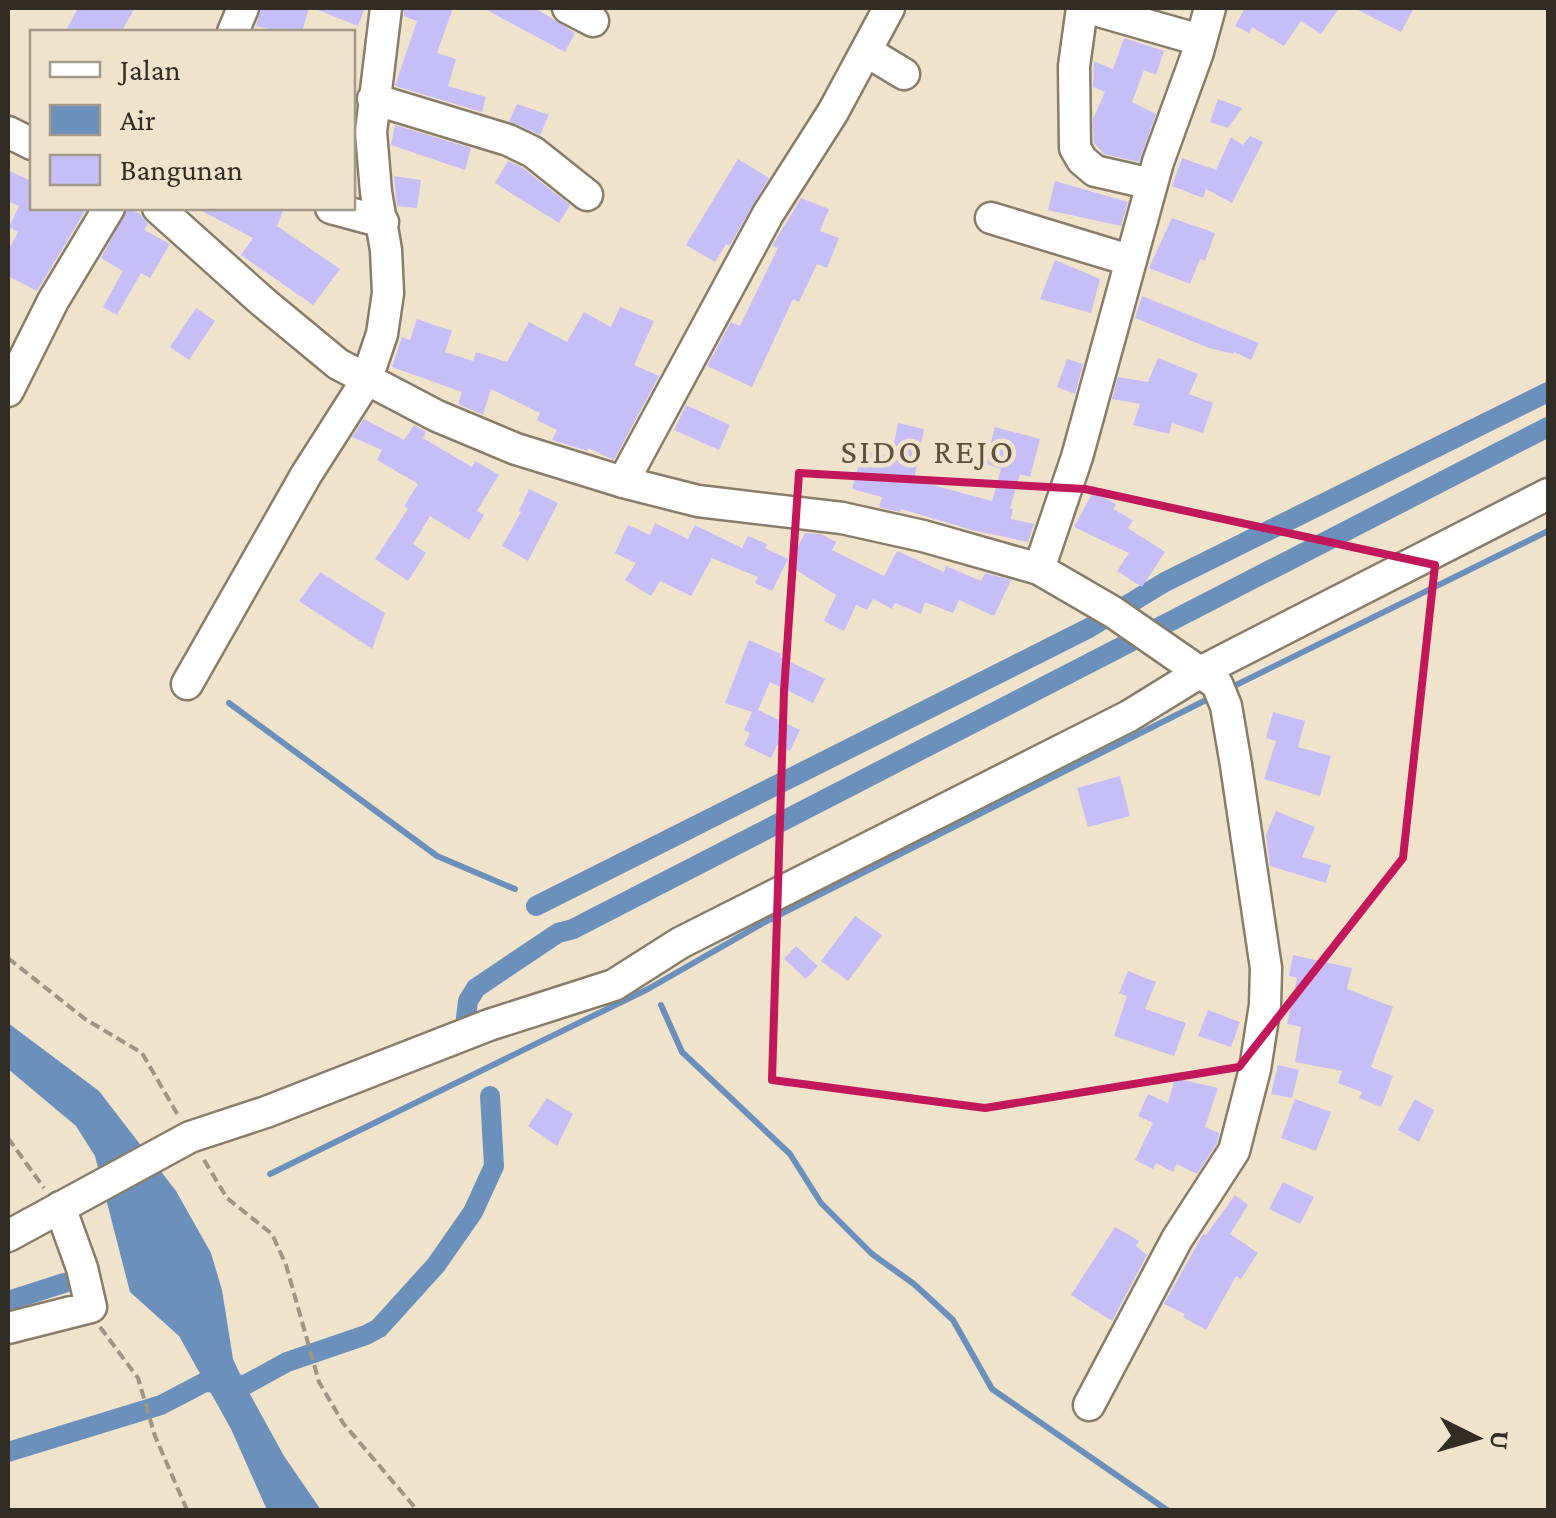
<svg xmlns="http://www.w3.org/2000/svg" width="1556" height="1518" font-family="'Crimson Pro',serif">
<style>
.water{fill:#6c90bc}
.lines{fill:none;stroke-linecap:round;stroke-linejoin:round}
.stream{stroke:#6c90bc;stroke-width:6}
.canal{stroke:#6c90bc;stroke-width:20}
.building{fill:#c6bff7}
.minor-casing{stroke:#897d69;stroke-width:35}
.path{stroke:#9e9584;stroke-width:4;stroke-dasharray:10 5;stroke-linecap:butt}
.minor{stroke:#fff;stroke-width:30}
.marked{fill:none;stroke:#c2185b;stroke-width:8;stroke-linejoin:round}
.labels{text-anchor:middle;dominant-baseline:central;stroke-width:9;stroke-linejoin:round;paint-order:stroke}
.quarter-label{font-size:35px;letter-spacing:2.5px;fill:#5d523f;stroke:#f0e3cc}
</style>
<rect width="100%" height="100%" fill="#f0e3cc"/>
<path class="water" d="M8 1023 99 1091 176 1191 211 1253 222 1290 233 1359 245 1385 284 1456 321 1510H267L231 1429 179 1336 130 1292 95 1156 76 1126 8 1069Z"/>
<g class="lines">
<path class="stream" d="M1230 688 1548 531
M229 703 437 856 515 889
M661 1005 682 1052 790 1154 821 1203 872 1254 914 1284 953 1320 992 1389 1167 1510
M270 1174 648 989 763 923 1214 696"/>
<path class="canal" d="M536 906 1089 628 1165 582 1548 392
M466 1018 468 1001 476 988 558 933 573 929 1548 427
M8 1301 64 1283
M8 1452 161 1405 205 1382 245 1385 287 1362 366 1335 379 1328 436 1265 473 1212 494 1166 490 1096"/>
</g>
<path class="building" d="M78 8H135L121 32H65Z
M261 8H309L302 32H284L256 26Z
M313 8H365L358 26Z
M404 8H453L437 53 456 59 448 86 486 97 482 112 395 86 417 21 404 16Z
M483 8H535L575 33 565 52Z
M1245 8H1339L1321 34 1301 21 1284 46 1252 27 1249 33 1235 26Z
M1354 8H1414L1401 32Z
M1124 38 1164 51 1156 75 1144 70 1132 102 1156 114 1139 162 1104 154 1094 143 1093 119 1105 92 1093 87 1094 61 1113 69Z
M1218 99 1242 108 1228 128 1210 122Z
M517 104 549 115 540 135 509 121Z
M395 125 471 148 465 170 391 145Z
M1250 136 1263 142 1232 203 1206 189 1203 198 1172 186 1182 158 1216 170 1231 137 1243 145Z
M738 159 769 178 729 246 726 244 715 262 686 245Z
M508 161 523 168 570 205 559 223 495 183Z
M8 170 31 181 32 178V208H87L37 291 8 276V251L18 232 9 227 19 206 8 201Z
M394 176 421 180 417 208 397 206Z
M1055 181 1128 202 1121 226 1048 210Z
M801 198 829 209 820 231 839 238 827 268 817 264 799 302 793 299 752 387 707 366 731 322 740 326 778 248 772 246Z
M128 208 140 214 148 224 144 230 170 244 150 278 141 273 117 315 103 307 123 271 101 258Z
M196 208H284L277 226 340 269 313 305 241 255 253 238Z
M1172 218 1215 233 1205 261 1200 259 1190 284 1149 268Z
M1055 260 1100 279 1091 313 1040 299Z
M1142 296 1259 343 1251 360 1234 352 1233 354 1209 348 1135 318Z
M620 307 654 321 634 365 659 376 614 460 588 448V451L552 440 557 430 537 420 540 413 491 389 483 415 458 404 462 392 392 367 402 337 410 340 417 319 452 331 445 352 473 361 476 352 507 362 529 322 567 342 584 312 611 327Z
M196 308 215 321 189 360 170 347Z
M1158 358 1198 374 1189 394 1213 403 1203 433 1172 423 1169 434 1133 425 1140 404 1112 399 1118 377 1148 382Z
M1067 359 1083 364 1075 394 1057 387Z
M686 405 730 425 719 450 674 430Z
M364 419 404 440 414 425 426 432 423 438 472 467 475 461 499 475 477 511 484 515 469 540 430 516 413 544 426 553 408 581 375 559 408 509 404 506 418 484 377 460 382 450 352 437Z
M898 423 924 429 914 480 992 501 1001 469 985 464 995 427 1040 439 1030 477 1020 474 1010 508 1013 509 1011 519 1034 524 1028 542 972 530 901 509 900 512 879 507 882 497 852 489 863 450 891 457Z
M529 489 558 503 528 561 502 546 521 512 519 511Z
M1093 492 1116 504 1113 509 1133 520 1128 528 1165 552 1142 587 1117 571 1129 553 1074 527Z
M655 523 688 539 695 525 742 548 748 536 767 544 765 548 788 559 772 591 755 583 758 577 712 558 691 596 660 581 651 596 625 580 636 563 615 553 628 525 650 535Z
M805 533 821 534 836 542 832 550 884 576 897 551 944 572 946 566 981 581 985 573 1011 580 994 616 959 600 953 613 925 602 921 614 895 603 892 609 873 599 867 610 856 605 844 631 824 621 836 595 788 565Z
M320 572 385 613 372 649 299 601Z
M749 640 781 654 780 657 825 679 813 703 770 682 758 710 800 730 790 751 777 745 771 758 744 745 750 733 744 730 752 712 725 703Z
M1273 712 1305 721 1298 747 1331 756 1320 796 1264 779 1276 741 1266 738Z
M1120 776 1130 816 1088 827 1077 788Z
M1276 811 1315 827 1302 857 1331 865 1326 883 1270 866 1266 835Z
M855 916 882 935 848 981 821 961Z
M796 946 818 966 806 979 784 959Z
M1293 955 1352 968 1347 989 1393 1007 1371 1067 1393 1076 1381 1107 1359 1098 1362 1092 1338 1083 1342 1071 1295 1062 1301 1027 1287 1024 1297 978 1289 976Z
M1128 971 1156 982 1145 1009 1186 1023 1174 1056 1114 1036 1127 996 1119 993Z
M1208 1010 1240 1022 1231 1047 1198 1036Z
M1278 1065 1299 1070 1292 1098 1271 1094Z
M1175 1078 1218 1088 1205 1127 1219 1133 1217 1143 1197 1174 1177 1164 1173 1172 1156 1163 1153 1169 1135 1160 1153 1123 1138 1116 1148 1094 1168 1103Z
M547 1098 573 1114 557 1146 528 1126Z
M1295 1099 1331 1112 1316 1151 1281 1138Z
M1415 1099 1434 1110 1419 1142 1398 1130Z
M1283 1182 1314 1197 1300 1224 1269 1209Z
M1235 1195 1248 1205 1230 1234 1258 1253 1241 1279 1236 1276 1206 1330 1183 1317 1185 1314 1164 1304 1203 1234 1206 1235Z
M1115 1227 1139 1241 1136 1246 1147 1255 1112 1321 1071 1295Z"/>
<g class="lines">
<g class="minor-casing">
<path id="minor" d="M568 8 593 21
M1082 8 1074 66 1075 148 1082 160 1095 171 1152 184
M1088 8 1200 40
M233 32 243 8
M866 51 904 74
M373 99 508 140 533 152 587 195
M8 132 32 144
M158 208 263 302 338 364 437 416 516 449 623 482 698 501 842 518 923 536 1039 569 1113 612 1217 684 1226 706 1236 765 1266 968 1265 1005 1255 1069 1234 1151 1177 1239 1089 1405
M331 208 383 222
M991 218 1129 260
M8 391 53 301 109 208
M623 482 768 214 833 112 889 8
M1039 569 1077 457 1158 162 1198 52 1210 8
M187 684 306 475 366 381 382 334 388 293 386 250 376 192 371 132 386 8
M8 1236 190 1137 266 1112 489 1025 614 985 680 943 1129 716 1202 671 1548 494
M8 1328 91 1307 82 1268 60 1207"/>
</g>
<path class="path" d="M8 958 85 1019 142 1053 179 1117
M8 1138 44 1188
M204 1160 227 1198 272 1234 286 1265 319 1382 343 1423 417 1510
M100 1327 138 1378 155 1436 187 1510"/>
<use href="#minor" class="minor"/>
</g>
<path class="marked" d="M799 473 1085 489 1435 565 1403 858 1239 1067 985 1108 772 1080 784 692Z"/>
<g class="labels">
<g class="quarter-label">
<text x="928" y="451">SIDO REJO</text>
</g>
</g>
<rect width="1556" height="1518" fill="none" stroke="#312d24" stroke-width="20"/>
<rect x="30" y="30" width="325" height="180" fill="#f0e3cc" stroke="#a49a89" stroke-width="2.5"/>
<rect x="50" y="62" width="50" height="15" fill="#ffffff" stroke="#a49a89" stroke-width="2.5"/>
<text x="120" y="80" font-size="30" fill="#312d24">Jalan</text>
<rect x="50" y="105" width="50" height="30" fill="#6c90bc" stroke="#a49a89" stroke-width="2.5"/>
<text x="120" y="130" font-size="30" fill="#312d24">Air</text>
<rect x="50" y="155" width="50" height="30" fill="#c6bff7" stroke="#a49a89" stroke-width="2.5"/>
<text x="120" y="180" font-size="30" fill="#312d24">Bangunan</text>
<g transform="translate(1476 1438) rotate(95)" stroke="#f0e3cc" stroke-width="8" paint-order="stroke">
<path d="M0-8L18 38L0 25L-18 38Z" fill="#312d24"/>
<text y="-15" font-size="28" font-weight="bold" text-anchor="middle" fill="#312d24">U</text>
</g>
</svg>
